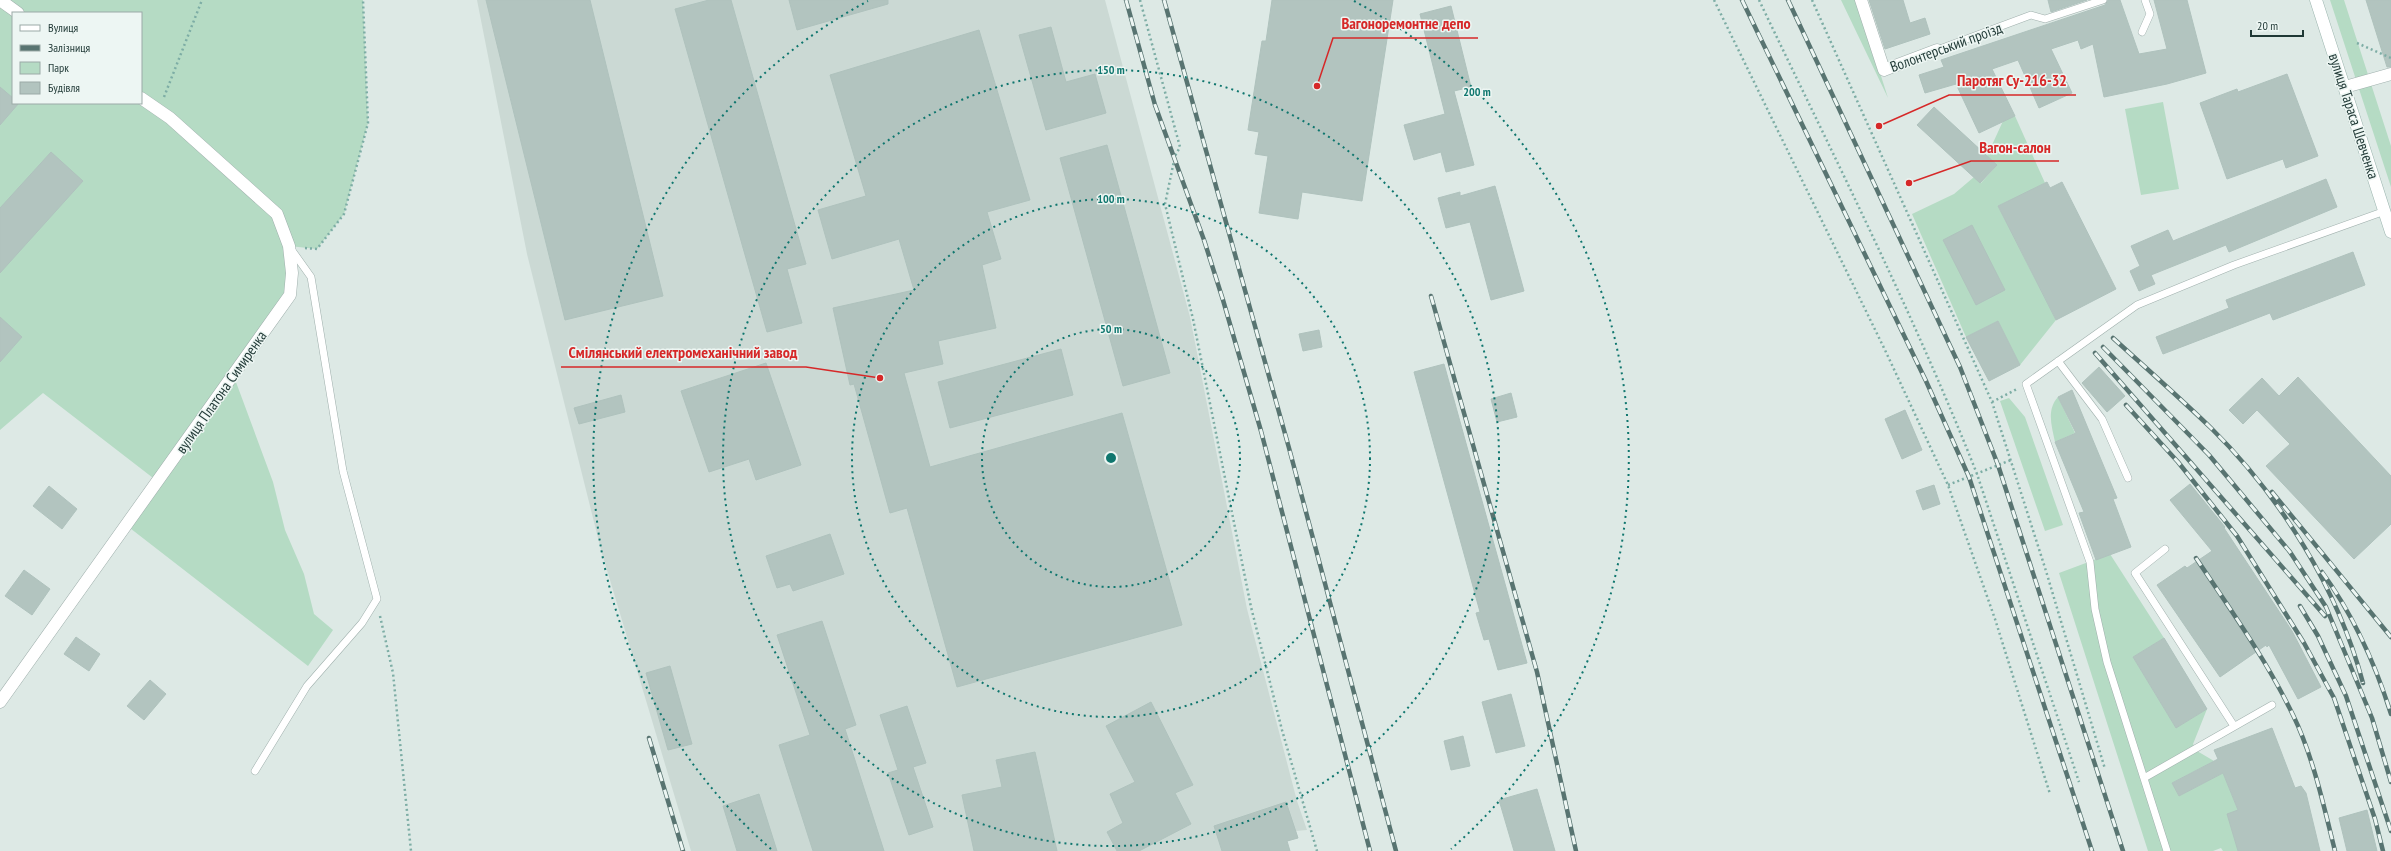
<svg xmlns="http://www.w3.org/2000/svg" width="2391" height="851" font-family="'PT Sans Narrow',sans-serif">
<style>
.built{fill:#cbd9d4}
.green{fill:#b5dbc4;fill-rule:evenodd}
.building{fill:#b2c4bf;stroke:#afc2bd}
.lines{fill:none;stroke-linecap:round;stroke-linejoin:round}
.service-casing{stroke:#a0b0ad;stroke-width:8}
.minor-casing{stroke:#a0b0ad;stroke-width:13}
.secondary-casing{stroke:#9cb5af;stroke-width:13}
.path{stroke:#7dada5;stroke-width:2.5;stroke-dasharray:2 3;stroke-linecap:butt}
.service{stroke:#fff;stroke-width:7}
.minor{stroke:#fff;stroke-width:12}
.secondary{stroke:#fff;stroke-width:12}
.rail-casing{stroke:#587471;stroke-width:4.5}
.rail{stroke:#edf6f3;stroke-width:3;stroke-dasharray:9;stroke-linecap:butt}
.ring{fill:none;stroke:#0f766e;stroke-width:2;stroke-dasharray:2 4}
.labels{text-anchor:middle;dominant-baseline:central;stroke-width:3;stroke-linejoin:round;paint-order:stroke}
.street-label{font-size:15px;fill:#1f3835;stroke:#edf6f3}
.centre{fill:#0f766e;stroke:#edf6f3;stroke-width:2}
.ring-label{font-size:12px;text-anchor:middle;font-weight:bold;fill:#0f766e;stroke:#edf6f3;stroke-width:3;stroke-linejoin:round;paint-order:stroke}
.leader{fill:none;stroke:#d62828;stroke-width:1.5}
.callout-dot{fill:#d62828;stroke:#edf6f3;stroke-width:1.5}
.callout-label{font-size:16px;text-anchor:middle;font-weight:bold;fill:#d62828;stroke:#edf6f3;stroke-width:3;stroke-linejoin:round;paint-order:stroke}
</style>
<rect width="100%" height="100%" fill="#dde9e5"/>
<path class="built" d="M477 0H1105L1190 317 1247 609 1297 801 1307 830 1296 831 1298 838 1256 851H691L601 550 527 254Z"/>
<path class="green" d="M0 0H363L368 123 344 214 317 249 289 246 290 295 233 374 273 482 285 530 304 574 314 614 333 630 308 666 126 525 157 481 43 393 0 430ZM13 13H141V103H13Z
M1841 0H1857L1888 98Z
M2330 0H2344L2391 146V187Z
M2163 102 2179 189 2141 195 2125 109Z
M2015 116 2045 183 1998 206 2056 320 2020 365 1998 321 1966 337 1912 214 1954 194 1974 177 1981 183 1997 165 1987 156 2003 121Z
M2058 397 2075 433 2055 442C2052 427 2046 410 2058 397Z
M2009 398 2025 417 2063 525 2045 531 2000 401Z
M2110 554 2164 638 2133 657 2176 728 2207 709 2193 744 2197 751 2214 761 2172 783 2179 796 2223 773 2238 810V851H2223L2221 848 2213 851H2148L2059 573Z"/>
<path class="building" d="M486 0H590L663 296 565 320Z
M709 0H731L806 264 787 269 802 323 767 332 675 9Z
M789 0H888V4L797 30Z
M1272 0H1393L1362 201 1302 192 1298 219 1259 213 1268 156 1255 154 1259 132 1248 130 1262 41H1266Z
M1869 0H1903L1910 23 1925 18 1930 34 1885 49Z
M2048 0H2087L2051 12Z
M2108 0H2120L2139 54 2167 49 2154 0H2187L2206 73 2167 84 2104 97 2093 44 2081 49 2078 40 2051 49 2072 93 2039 108 2018 60 1992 69 2015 116 1979 133 1956 84 1925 93 1919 75 1944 67 1941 60 2105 5Z
M2366 0H2391V67H2387Z
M1451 6 1471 87 1454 91 1474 165 1446 172 1441 152 1414 160 1404 125 1445 114 1420 14Z
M1051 27 1066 82 1095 74 1106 113 1046 130 1019 35Z
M979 30 1030 200 987 212 1001 259 982 265 996 328 938 341 943 364 904 373 930 467 1122 413 1182 625 957 687 907 508 890 513 854 384 850 385 833 308 914 290 899 239 832 259 818 210 866 196 830 75Z
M2287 74 2318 156 2286 168 2283 159 2227 179 2200 103 2237 89 2238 92Z
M0 87 13 98V103H19L0 125Z
M1934 107 1997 165 1980 183 1917 125Z
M1107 145 1170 373 1123 386 1060 158Z
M51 152 83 181 0 273V208Z
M2326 179 2337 207 2229 252 2226 245 2151 275 2155 284 2139 291 2130 271 2140 266 2131 246 2168 230 2173 241Z
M2047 182 2050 188 2062 182 2116 289 2056 320 1998 206Z
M1495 186 1524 291 1491 300 1470 222 1446 228 1438 198 1460 192V196Z
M1972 225 2005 290 1976 305 1943 240Z
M2353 252 2365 285 2273 320 2270 313 2163 354 2156 337 2229 308 2226 300Z
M0 317 22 337 0 362Z
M1998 321 2020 365 1989 381 1966 337Z
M1319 330 1322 347 1303 351 1299 334Z
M1061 349 1073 395 950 428 938 382Z
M766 363 801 465 756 480 749 459 709 472 681 391Z
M1444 364 1527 663 1498 670 1489 639 1484 640 1476 613 1480 612 1414 372Z
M2099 367 2125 396 2107 412 2082 383Z
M2298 377 2391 476V524L2354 559 2266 466 2290 444 2257 410 2243 424 2229 410 2262 378 2279 396Z
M2072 390 2117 498 2113 499 2131 547 2096 560 2079 513 2084 512 2055 442 2076 433 2058 397Z
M1511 393 1517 417 1497 422 1491 399Z
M621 395 625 412 579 424 574 408Z
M1905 410 1922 450 1902 459 1885 419Z
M2190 484 2225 527 2224 528 2292 631 2321 687 2298 699 2269 645 2267 647 2266 645 2220 677 2157 585 2185 566 2187 568 2212 551 2170 500Z
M1934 485 1940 504 1923 510 1916 491Z
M49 486 77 509 62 529 33 506Z
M830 534 844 574 793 591 790 584 777 588 766 556Z
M24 570 50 589 32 615 5 596Z
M822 621 856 725 845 729 884 851H813L779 745 810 735 777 635Z
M76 637 100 654 89 671 64 654Z
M2164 638 2207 709 2176 728 2133 657Z
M670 666 692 744 668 750 646 673Z
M150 680 166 694 144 720 127 706Z
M1511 694 1525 746 1496 753 1482 702Z
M1151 702 1193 785 1175 793 1191 824 1139 851H1117L1107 832 1123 823 1110 794 1135 782 1106 726Z
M907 706 926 763 913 767 933 827 909 835 888 773 898 770 880 715Z
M2272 728 2295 788 2301 786 2306 793 2320 851H2238L2227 814 2238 810 2223 773 2179 796 2172 783 2218 759 2214 750Z
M1463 736 1470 766 1451 770 1444 741Z
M1035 752 1057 851H974L962 795 1002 787 996 760Z
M1537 789 1555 851H1514L1499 800Z
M759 794 777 851H737L723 806Z
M1286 802 1298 838 1287 841 1290 851H1222L1214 826Z
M2367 810 2377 851H2347L2339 818Z"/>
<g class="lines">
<g class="service-casing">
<path id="service" d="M2142 32 2150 14 2145 0
M1937 50 2031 15 2045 19 2103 0
M2058 361 2102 419 2128 478
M2165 549 2135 573 2234 726
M255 771 307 686 362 623 377 599 343 471 311 277 291 249
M2144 778 2272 705
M2167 851 2107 662 2095 609 2090 562 2026 384 2137 305 2234 265 2385 211"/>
</g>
<g class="minor-casing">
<path id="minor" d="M0 0 18 13
M1861 0 1884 70 1937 50
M2345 87 2391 74
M0 702 290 295 292 273 289 246 277 214 170 118 141 98"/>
</g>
<g class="secondary-casing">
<path id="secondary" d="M2316 0 2391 232"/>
</g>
<path class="path" d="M1140 0 1180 147 1175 156 1165 204 1193 319 1251 607 1282 730 1317 851
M1714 0 1885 350 1948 485 1995 619 2050 794
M1759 0C1834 157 1913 312 1977 474L2079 782
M1812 0 1992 402 2046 571 2105 769
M2357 43 2391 58
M164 97 202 0
M305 248 317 249 344 214 368 123 363 0
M1992 402 2017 389
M1948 485 2011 460
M380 616 393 673 411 851"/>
<use href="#service" class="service"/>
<use href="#minor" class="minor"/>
<use href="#secondary" class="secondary"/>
<g class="rail-casing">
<path id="rail" d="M1126 0 1155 105 1204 240 1223 300 1261 431 1370 851
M1164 0 1289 448 1396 851
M1742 0 1926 381 1969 477 2092 851
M1788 0 1960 367 1998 465 2123 851
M1431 296 1537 672 1576 851
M2113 338C2146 368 2180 398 2211 428 2281 497 2338 589 2363 683
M2103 347 2209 455 2290 552 2326 607 2372 718 2391 782
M2095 353 2325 616
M2126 405 2178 462 2237 536 2304 643 2334 698 2375 819 2383 851
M2272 492 2391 637
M2196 558C2230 609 2266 659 2293 715 2313 756 2324 807 2335 851
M2322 572C2354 616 2375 663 2391 714
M2300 606 2318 636 2346 696 2391 831
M649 738 683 851"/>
</g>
<use href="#rail" class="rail"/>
</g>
<g class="ring">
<circle cx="1111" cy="458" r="129"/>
<circle cx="1111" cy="458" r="259"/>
<circle cx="1111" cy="458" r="388"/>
<path d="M771 849A518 518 0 0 1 868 1M1354 1A518 518 0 0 1 1451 849"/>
</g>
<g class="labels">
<g class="street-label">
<text transform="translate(1946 47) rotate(-20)">Волонтерський проїзд</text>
<text transform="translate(2354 116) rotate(72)">вулиця Тараса Шевченка</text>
<text transform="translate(221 392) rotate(-55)">вулиця Платона Симиренка</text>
</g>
</g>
<circle cx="1111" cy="458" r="6" class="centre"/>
<g class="ring-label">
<text x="1111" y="74">150 m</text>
<text x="1477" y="96">200 m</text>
<text x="1111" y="203">100 m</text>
<text x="1111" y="333">50 m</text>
</g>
<path class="leader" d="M1317 86L1333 38H1478M1879 126L1949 95H2076M1909 183L1971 161H2059M880 378L806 367H561"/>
<g class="callout-dot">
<circle cx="1317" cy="86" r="4"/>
<circle cx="1879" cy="126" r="4"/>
<circle cx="1909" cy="183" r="4"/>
<circle cx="880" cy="378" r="4"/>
</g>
<g class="callout-label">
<text x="1406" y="29">Вагоноремонтне депо</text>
<text x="2012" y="86">Паротяг Су-216-32</text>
<text x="2015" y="153">Вагон-салон</text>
<text x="683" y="358">Смілянський електромеханічний завод</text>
</g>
<rect x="12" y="12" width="130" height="92" fill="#edf6f3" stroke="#9baaa7"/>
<rect x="20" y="25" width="20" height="6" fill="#ffffff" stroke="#9baaa7"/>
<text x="48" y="32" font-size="12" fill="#1f3835">Вулиця</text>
<rect x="20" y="45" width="20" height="6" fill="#587471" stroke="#9baaa7"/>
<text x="48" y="52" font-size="12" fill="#1f3835">Залізниця</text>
<rect x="20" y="62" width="20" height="12" fill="#b5dbc4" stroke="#9baaa7"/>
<text x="48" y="72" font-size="12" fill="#1f3835">Парк</text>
<rect x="20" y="82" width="20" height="12" fill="#b2c4bf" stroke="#9baaa7"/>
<text x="48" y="92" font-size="12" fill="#1f3835">Будівля</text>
<path d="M2251 30v6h52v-6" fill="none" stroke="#1f3835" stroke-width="2"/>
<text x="2257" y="30" font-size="12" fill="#1f3835" stroke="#edf6f3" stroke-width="3" paint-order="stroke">20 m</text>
</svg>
